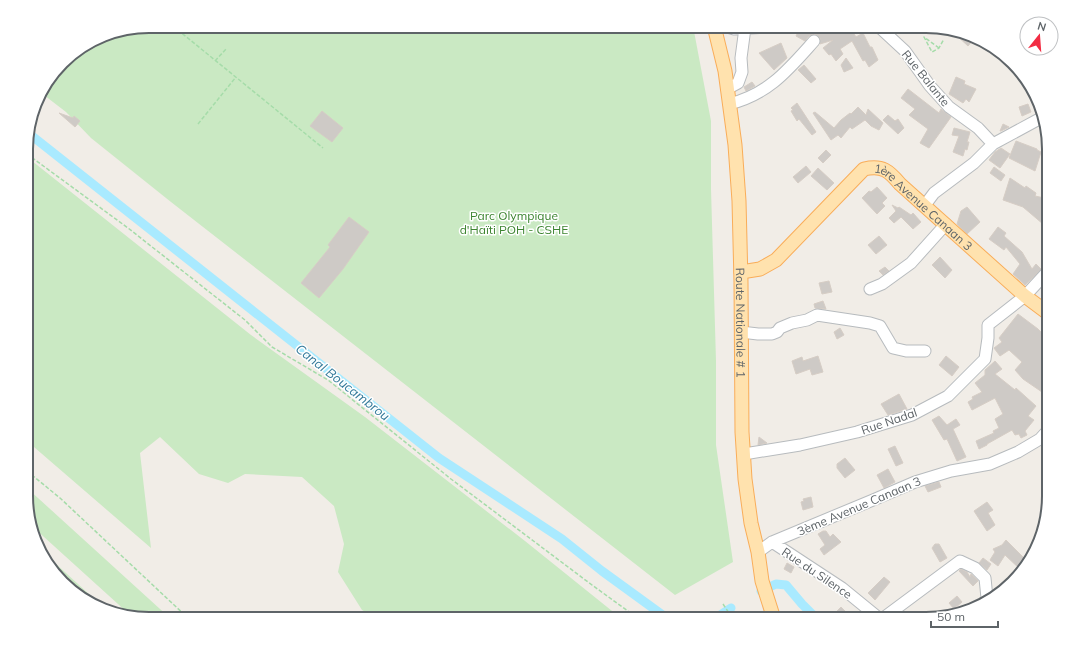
<svg xmlns="http://www.w3.org/2000/svg" width="1075" height="645" font-family="Mulish,sans-serif">
<style>
.green{fill:#cae9c3}
.lines{fill:none;stroke-linecap:round;stroke-linejoin:round}
.canal{stroke:#a9eaff;stroke-width:9}
.building{fill:#cecac6;stroke:#d6cdc5}
.minor-casing{stroke:#b7bbbe;stroke-width:13}
.major-casing{stroke:#f9ad59;stroke-width:15}
.path{stroke:#a5dca9;stroke-width:1.5;stroke-dasharray:4 2;stroke-linecap:butt}
.minor{stroke:#fff;stroke-width:11}
.major{stroke:#ffe2ae;stroke-width:13}
.labels{text-anchor:middle;dominant-baseline:central;stroke-width:3;stroke-linejoin:round;paint-order:stroke}
.street-label{font-size:12px;fill:#5e6468;stroke:#fff}
.park-label{font-size:12px;fill:#3c8430;stroke:#fff}
.water-label{font-size:13px;font-style:italic;fill:#377c9c;stroke:#fff}
.rim{fill:none;stroke:#5e6468;stroke-width:2}
</style>
<rect width="100%" height="100%" fill="#f1ede7"/>
<path class="green" d="M149 26H693L711 121V189L716 361V445L733 562 675 595 171 202 91 138 66 112 40 92 68 57 102 35Z
M27 157 251 335 365 417 525 541 622 619H378L362 610 338 572 344 544 334 506 302 477 245 474 228 483 199 474 160 437 140 453 151 548 27 441Z
M27 488 171 619H149L129 614 33 527 27 512Z
M42 551 103 607 87 602 47 564Z"/>
<g class="lines">
<path class="canal" d="M27 132 439 458 562 539 602 571 668 619
M761 591 776 584 786 585 802 604 817 619
M714 619 731 608"/>
</g>
<path class="building" d="M801 26H849L856 37 863 33 870 47H872L878 60 869 67 865 60 863 61 852 41 840 49 843 54 836 61 831 54 829 55 823 48 833 40 820 44V38L815 34 809 36 805 41 796 36Z
M954 33 969 37 974 39 968 46Z
M781 43 787 58 774 70 759 53Z
M846 58 853 68 844 72 841 65Z
M804 65 816 79 811 83 798 70Z
M956 77 965 81 964 84 976 89 969 102 966 99 963 103 949 94Z
M752 82 755 86 746 91 744 87Z
M908 89 939 113 941 109 951 117 929 148 920 143 928 129 909 115 915 109 901 98Z
M797 103 816 132 812 135 799 119 797 121 791 111 793 110 791 108Z
M1028 104 1031 112 1022 116 1019 107Z
M858 107 866 115 868 109 883 123 879 130 871 126 865 120 852 129 850 127 841 138 838 135 831 140 813 113 815 112 834 128 841 120 850 113 851 114Z
M322 111 343 128 332 142 310 126Z
M59 113 73 118 74 116 80 121 75 127Z
M888 115 895 121 898 119 904 128 898 134 883 120Z
M1003 124 1009 127 1001 131H1000Z
M954 128 970 132 967 142H969L967 150 965 149 963 156 953 152 959 136 952 135Z
M1016 141 1037 149V150L1041 152 1035 171 1009 158Z
M1001 148 1010 154 1000 168 989 160 995 152Z
M826 150 831 155 823 163 818 158Z
M806 166 811 172 798 183 793 177Z
M994 167 1005 175 1001 181 990 173Z
M818 168 834 183 827 190 811 176Z
M1010 178 1025 188 1026 186 1036 193 1035 196 1049 199V218L1043 224 1023 207 1003 200Z
M877 187 887 198 882 203 885 206 877 214 862 198 869 191 871 192Z
M892 205 898 208 899 207 911 215 913 213 921 222 913 229 901 217 894 223 889 218 896 211Z
M967 207 980 222 967 234 957 224 961 211Z
M349 217 369 232 343 269 319 298 301 283 330 247 328 245Z
M998 227 1006 233 1004 236 1022 252 1032 269 1036 264 1041 269 1025 285 1013 274 1020 264 1006 247 1004 250 989 239Z
M879 236 887 245 876 254 868 245Z
M940 257 952 270 945 278 932 265Z
M885 267 889 271 883 275 879 271Z
M829 281 832 292 822 294 819 283Z
M823 301 826 309 815 308 814 304Z
M1018 314 1038 329 1049 340V349L1042 355 1049 360V391L1044 389 1042 392 1023 379 1015 370 1022 362 1009 350 1000 356 994 348 1002 342 999 338Z
M840 328 844 335 837 339 834 332Z
M818 356 823 372 812 375 810 369 796 374 792 361 802 357 803 361Z
M946 356 959 367 952 376 939 365Z
M995 361 1002 369 995 374 1015 390 1016 388 1036 406 1028 416 1034 420 1025 431 1027 435 1021 438 1019 434 1015 435 1012 430 987 444V445L979 449 976 441 994 433 993 431 999 428 995 419 1003 414 995 398 972 410 968 402 973 399 972 397 982 392 975 383 985 375V370Z
M899 394 907 409 888 415 881 404Z
M939 416 947 425 956 419 960 425 953 429 966 457 957 461 947 439 944 440 932 420Z
M759 437 767 443 758 445Z
M895 446 903 463 896 466 888 449Z
M845 458 855 470 845 478 837 468V464Z
M888 469 895 482 884 488 877 475Z
M939 482 941 487 928 492 925 486Z
M811 497 813 507 803 510 801 502 804 501 803 499Z
M987 502 993 510 988 513 995 525 987 531 974 511Z
M823 531H826L830 537 833 534 841 542 824 555 820 549 825 545 818 534Z
M1006 540 1028 562 1021 570 1005 555 998 566 990 560 995 552 993 549 1002 545Z
M935 544H939L947 558 940 562 932 548Z
M983 558 991 564 987 570 979 563Z
M787 563 794 567 791 573 784 569Z
M961 569 967 572 970 577 971 574 978 581 973 586 959 571Z
M884 577 890 582 875 600 868 593Z
M957 596 962 602 954 609 949 603Z
M841 607 846 612 839 619H837L833 615Z"/>
<g class="lines">
<g class="minor-casing">
<path id="minor" d="M724 26 734 29 782 26
M878 26 905 51 930 86 949 107 978 128 993 144
M727 89 738 83 742 72 741 58 745 28
M729 104C769 94 788 70 814 41
M925 205 934 193 974 163 993 144 1041 118
M870 289 882 284 911 263 946 224
M741 332 758 334H772L777 332 780 328 792 323 807 320 817 315 870 323 880 326 893 348 906 351H925
M744 454 800 445 857 432 912 415 948 396 985 359 988 338V325L1025 296 1049 270
M772 542 842 588 880 619
M758 552 772 542 873 500 915 482 951 471 990 464 1018 452 1040 439 1049 429
M882 619 960 561 975 568 985 578 987 598 983 604"/>
</g>
<g class="major-casing">
<g id="major">
<path id="s1" d="M714 26 725 71 735 145 739 201 741 282 742 432 745 479 751 523 758 552 762 581 774 619"/>
<path id="s2" d="M741 272 760 269 776 260 864 169C883 165 889 171 900 184L1025 296 1049 314"/>
</g>
</g>
<path class="path" d="M173 26 323 148
M939 48 924 37 932 52 939 48 944 39
M215 61 226 49
M198 124 236 77
M27 154 128 228 245 320 272 347 328 380 451 479 592 585 639 619
M27 471 60 498 189 619
M723 604 733 619
M746 619 761 615"/>
<use href="#minor" class="minor"/>
<use href="#major" class="major"/>
</g>
<g class="labels">
<g class="street-label">
<text transform="translate(926 78) rotate(51)">Rue Balante</text>
<text stroke="none"><textPath href="#s2" startOffset="238">1ère Avenue Canaan 3</textPath></text>
<text stroke="none"><textPath href="#s1" startOffset="299">Route Nationale # 1</textPath></text>
<text transform="translate(889 421) rotate(-19)">Rue Nadal</text>
<text transform="translate(859 506) rotate(-23)">3ème Avenue Canaan 3</text>
<text transform="translate(817 573) rotate(34)">Rue du Silence</text>
</g>
<g class="park-label">
<text x="514" y="215">Parc Olympique<tspan x="514" dy="14">d'Haïti POH - CSHE</tspan></text>
</g>
<g class="water-label">
<text transform="translate(343 382) rotate(38)">Canal Boucambrou</text>
</g>
</g>
<path d="M0 0H1075V645H0ZM149 33H926A116 116 0 0 1 1042 149V496A116 116 0 0 1 926 612H149A116 116 0 0 1 33 496V149A116 116 0 0 1 149 33Z" fill="#fff" fill-rule="evenodd"/>
<path class="rim" d="M149 33H926A116 116 0 0 1 1042 149V496A116 116 0 0 1 926 612H149A116 116 0 0 1 33 496V149A116 116 0 0 1 149 33Z"/>
<g transform="translate(1039 36) rotate(17)"><circle r="19" fill="#ffffff" stroke="#bfc1c3"/>
<path d="M0-3L7 15L0 10L-7 15Z" fill="#f22c43"/>
<text y="-6" font-size="11" font-weight="bold" text-anchor="middle" fill="#5e6468">N</text>
</g>
<path d="M931 621v6h67v-6" fill="none" stroke="#5e6468" stroke-width="2"/>
<text x="937" y="621" font-size="12" fill="#5e6468" stroke="#ffffff" stroke-width="3" paint-order="stroke">50 m</text>
</svg>
